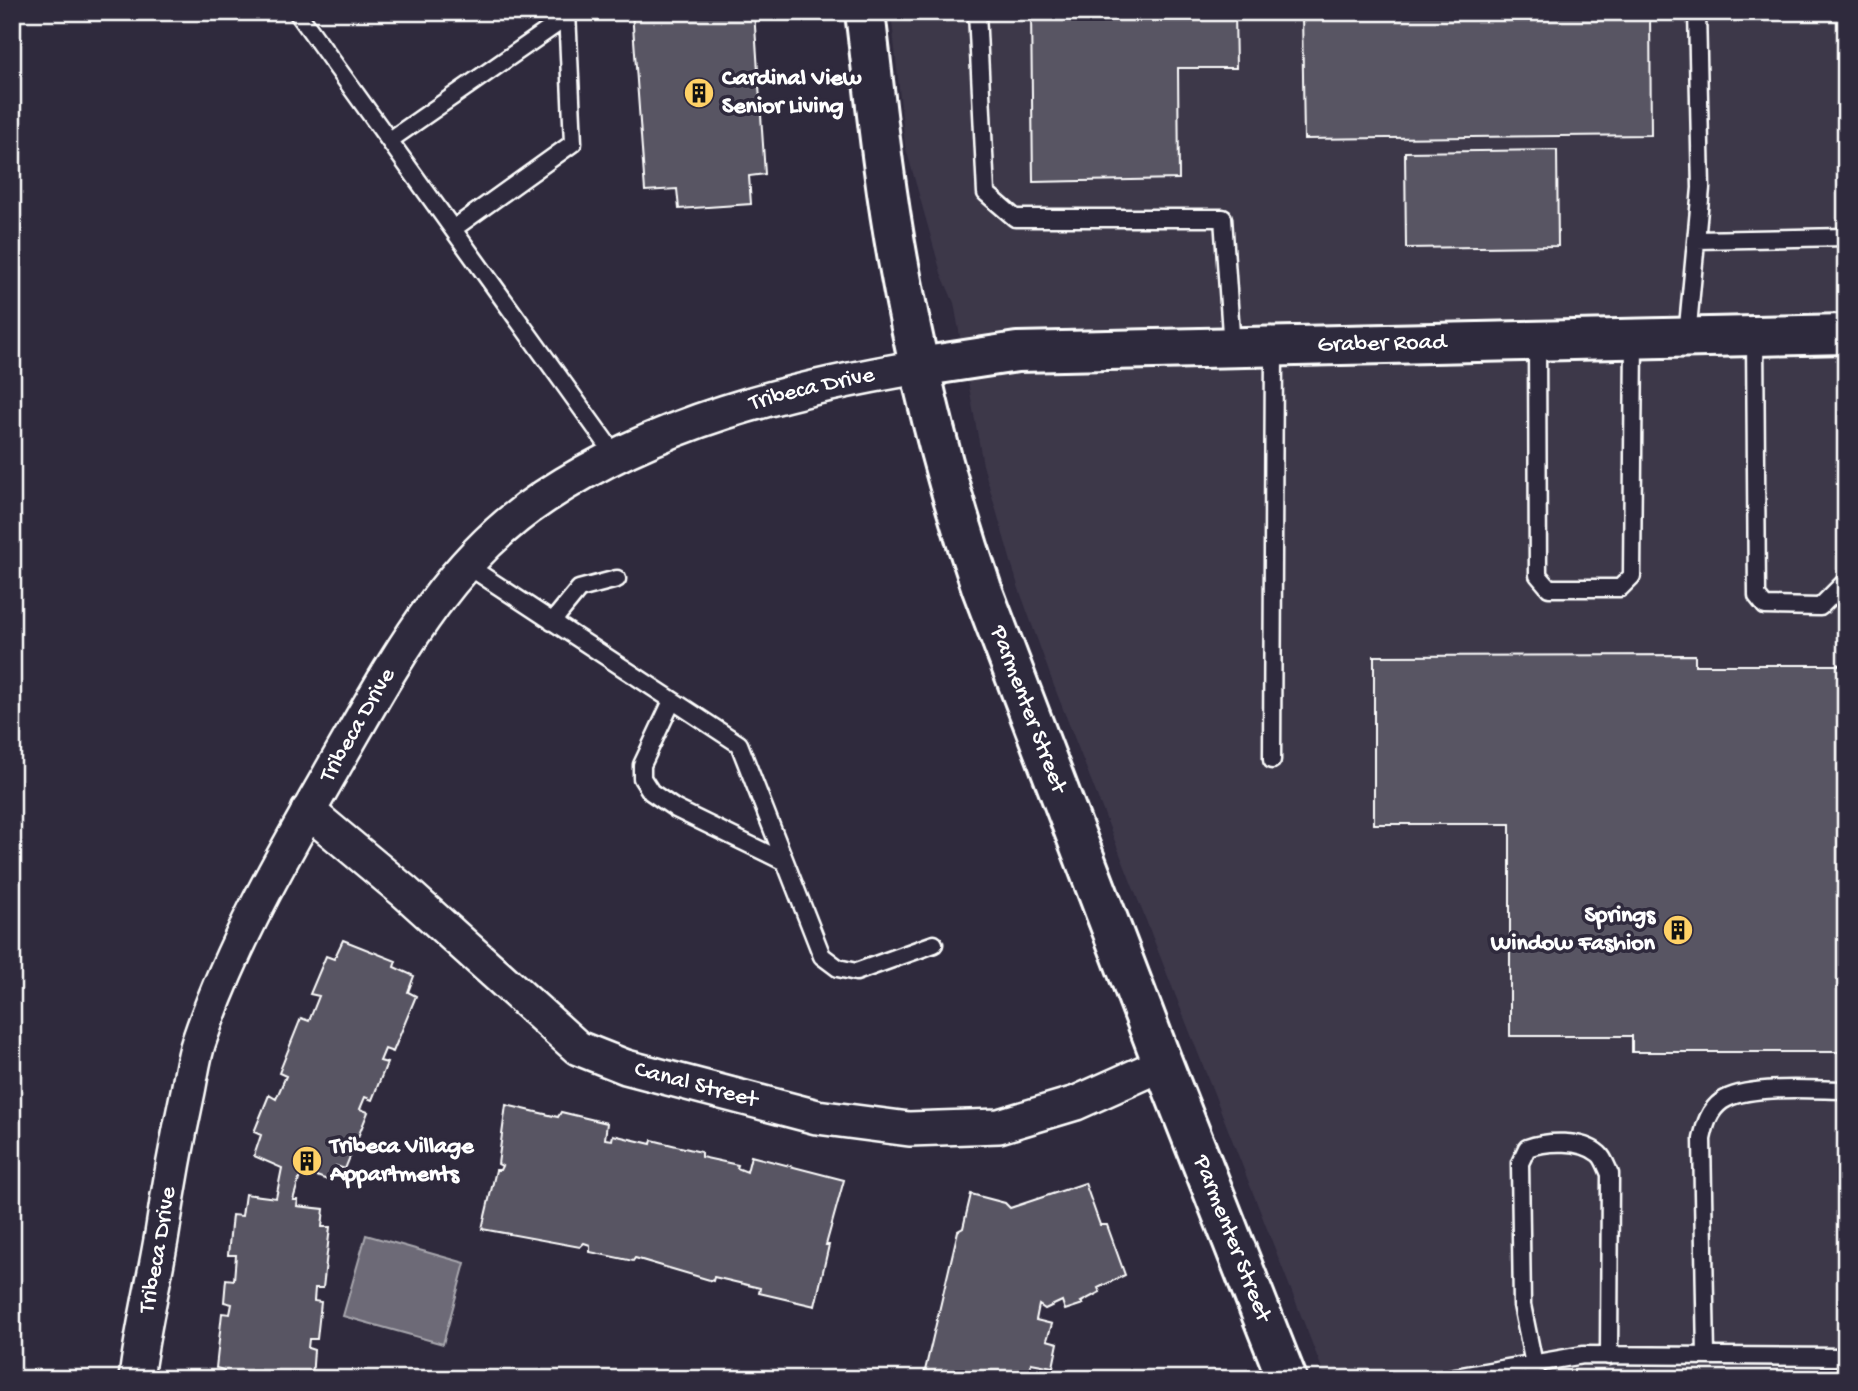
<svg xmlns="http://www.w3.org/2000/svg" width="1858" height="1391" font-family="'Gochi Hand',sans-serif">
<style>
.built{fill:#3c3749}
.water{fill:#6d6a77;stroke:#a7a6ad;stroke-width:2}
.building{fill:#595564;stroke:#fff;stroke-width:2}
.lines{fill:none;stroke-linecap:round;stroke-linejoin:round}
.service-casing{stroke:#fff;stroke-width:21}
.minor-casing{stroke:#fff;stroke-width:38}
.tertiary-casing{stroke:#fff;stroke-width:44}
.service{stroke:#2f2a3d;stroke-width:16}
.minor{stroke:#2f2a3d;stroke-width:33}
.tertiary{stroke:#2f2a3d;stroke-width:38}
.labels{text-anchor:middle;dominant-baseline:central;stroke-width:7;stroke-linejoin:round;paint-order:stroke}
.poi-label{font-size:24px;font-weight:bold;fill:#fff;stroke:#2f2a3d;text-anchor:start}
.street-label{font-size:24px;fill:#fff;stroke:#2f2a3d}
</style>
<rect width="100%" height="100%" fill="#2f2a3d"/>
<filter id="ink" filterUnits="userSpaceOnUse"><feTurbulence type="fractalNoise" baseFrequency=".0143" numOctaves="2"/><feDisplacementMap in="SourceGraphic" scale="14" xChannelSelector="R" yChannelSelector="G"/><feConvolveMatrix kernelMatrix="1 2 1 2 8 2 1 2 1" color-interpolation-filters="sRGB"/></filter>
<g filter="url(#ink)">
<path class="built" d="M891 12H1846V1379H1326L1054 686 1018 586 983 465 954 303 941 273 905 145Z"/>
<path class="water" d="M366 1235 465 1263 443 1344 343 1316Z"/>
<path class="building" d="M632 12H754L765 174 749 176 751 204 679 209 677 189 645 191Z
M1031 12H1235L1236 68H1178L1179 179 1033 182Z
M1302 12H1650L1651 135 1304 139Z
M1557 150 1558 246 1406 248 1405 152Z
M1695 655V665H1846V1052H1632V1036H1510V824H1374V656Z
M343 940 396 961 394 967 414 976 408 992 416 996 393 1052 385 1049 380 1061 387 1063 372 1100 365 1097 360 1109 368 1112 345 1169 336 1166 330 1181 306 1172 304 1177 300 1176 293 1200H298L297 1206 324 1209 322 1227H330L323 1288H315L314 1301 321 1302 317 1339H309L308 1348 314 1350 312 1379H223L224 1370 216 1368 222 1313 230 1314 232 1304 224 1302 226 1279 234 1280 236 1255H228L232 1215 242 1216 245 1194 276 1198 282 1168 254 1156 261 1135 254 1132 269 1095 276 1099 286 1076 279 1073 301 1018 309 1021 319 996 310 994 326 956 334 959Z
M506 1105 558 1117 561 1112 607 1123 605 1139 612 1140 613 1135 651 1144 652 1140 701 1152V1157L738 1165 737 1168 747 1172 751 1156 844 1180 826 1245H829L815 1306 759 1293 760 1288 714 1277 713 1281 635 1258 633 1261 590 1252V1245L584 1243 580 1247 482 1229 496 1170H500L502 1166 498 1164Z
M1085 1183 1100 1225H1107L1125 1275 1098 1288 1100 1292 1081 1302 1083 1304 1065 1310 1062 1301 1045 1309 1039 1305 1036 1320 1052 1324 1047 1340 1058 1343 1053 1367 1031 1363 1029 1379H923L958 1231 963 1228 971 1194 1005 1203 1010 1208Z"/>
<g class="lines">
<g class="service-casing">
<path id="service" d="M297 12 615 455
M977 12 986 193 1015 218H1223L1232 348
M390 140 567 17
M453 229 573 143 567 12
M1696 240 1846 237
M1755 336 1757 596 1765 606 1820 607 1846 581
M1687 337 1701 188 1697 12
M1537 341 1538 575 1549 588H1620L1632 576 1634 338
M465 564 739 744 822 956 838 968 856 972 934 944
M552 622 579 589 617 579
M672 701 642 765V778L651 792 676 809 785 862
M1272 760 1274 347
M1706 1356 1702 1139C1705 1125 1709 1110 1722 1101 1747 1084 1814 1090 1846 1090
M1444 1379 1583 1355 1846 1357
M1537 1379 1522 1305 1520 1163 1527 1148C1546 1141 1582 1139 1599 1154 1604 1158 1607 1168 1610 1174L1609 1356"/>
</g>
<g class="minor-casing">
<g id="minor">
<path id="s1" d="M308 811 405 892 578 1048 626 1067 817 1117 909 1129 999 1126 1076 1103 1163 1064"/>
<path id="s2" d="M136 1379C142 1330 154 1282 162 1234 169 1187 177 1142 187 1096 191 1078 193 1058 199 1041 232 943 284 854 335 765 393 665 445 562 544 497 657 422 788 389 919 367"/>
</g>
</g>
<g class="tertiary-casing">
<g id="tertiary">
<path id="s3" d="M865 12C875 95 883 178 898 260 918 372 945 482 982 589L1163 1064 1287 1379"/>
<path id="s4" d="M919 367 1017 352 1846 334"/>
</g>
</g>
<use href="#service" class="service"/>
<use href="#minor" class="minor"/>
<use href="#tertiary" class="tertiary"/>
</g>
</g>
<defs>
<g id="building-disc" transform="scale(1.575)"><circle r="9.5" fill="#ffd166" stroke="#2f2a3d"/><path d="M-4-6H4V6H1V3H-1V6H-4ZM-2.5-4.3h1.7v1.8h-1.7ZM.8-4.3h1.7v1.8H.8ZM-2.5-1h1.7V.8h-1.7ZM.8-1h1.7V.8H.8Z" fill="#111"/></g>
</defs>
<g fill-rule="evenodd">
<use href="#building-disc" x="699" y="93"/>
<use href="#building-disc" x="1678" y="930"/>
<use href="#building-disc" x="307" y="1161"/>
</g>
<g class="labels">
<g class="poi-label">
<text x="722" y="79">Cardinal View<tspan x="722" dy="28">Senior Living</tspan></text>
<text x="1655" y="916" text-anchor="end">Springs<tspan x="1655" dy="28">Window Fashion</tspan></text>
<text x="330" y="1147">Tribeca Village<tspan x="330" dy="28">Appartments</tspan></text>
</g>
<g class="street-label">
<text stroke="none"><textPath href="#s4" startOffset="464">Graber Road</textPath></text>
<text stroke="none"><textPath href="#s2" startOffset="1286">Tribeca Drive</textPath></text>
<text stroke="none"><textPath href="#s3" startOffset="719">Parmenter Street</textPath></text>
<text stroke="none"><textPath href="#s2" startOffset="698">Tribeca Drive</textPath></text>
<text stroke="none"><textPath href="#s1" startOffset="483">Canal Street</textPath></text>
<text stroke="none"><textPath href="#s3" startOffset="1286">Parmenter Street</textPath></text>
<text stroke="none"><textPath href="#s2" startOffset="131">Tribeca Drive</textPath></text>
</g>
</g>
<rect width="1858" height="1391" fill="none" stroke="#2f2a3d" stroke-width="42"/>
<rect x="21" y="21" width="1816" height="1349" fill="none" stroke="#fff" stroke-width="2.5" filter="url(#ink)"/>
</svg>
